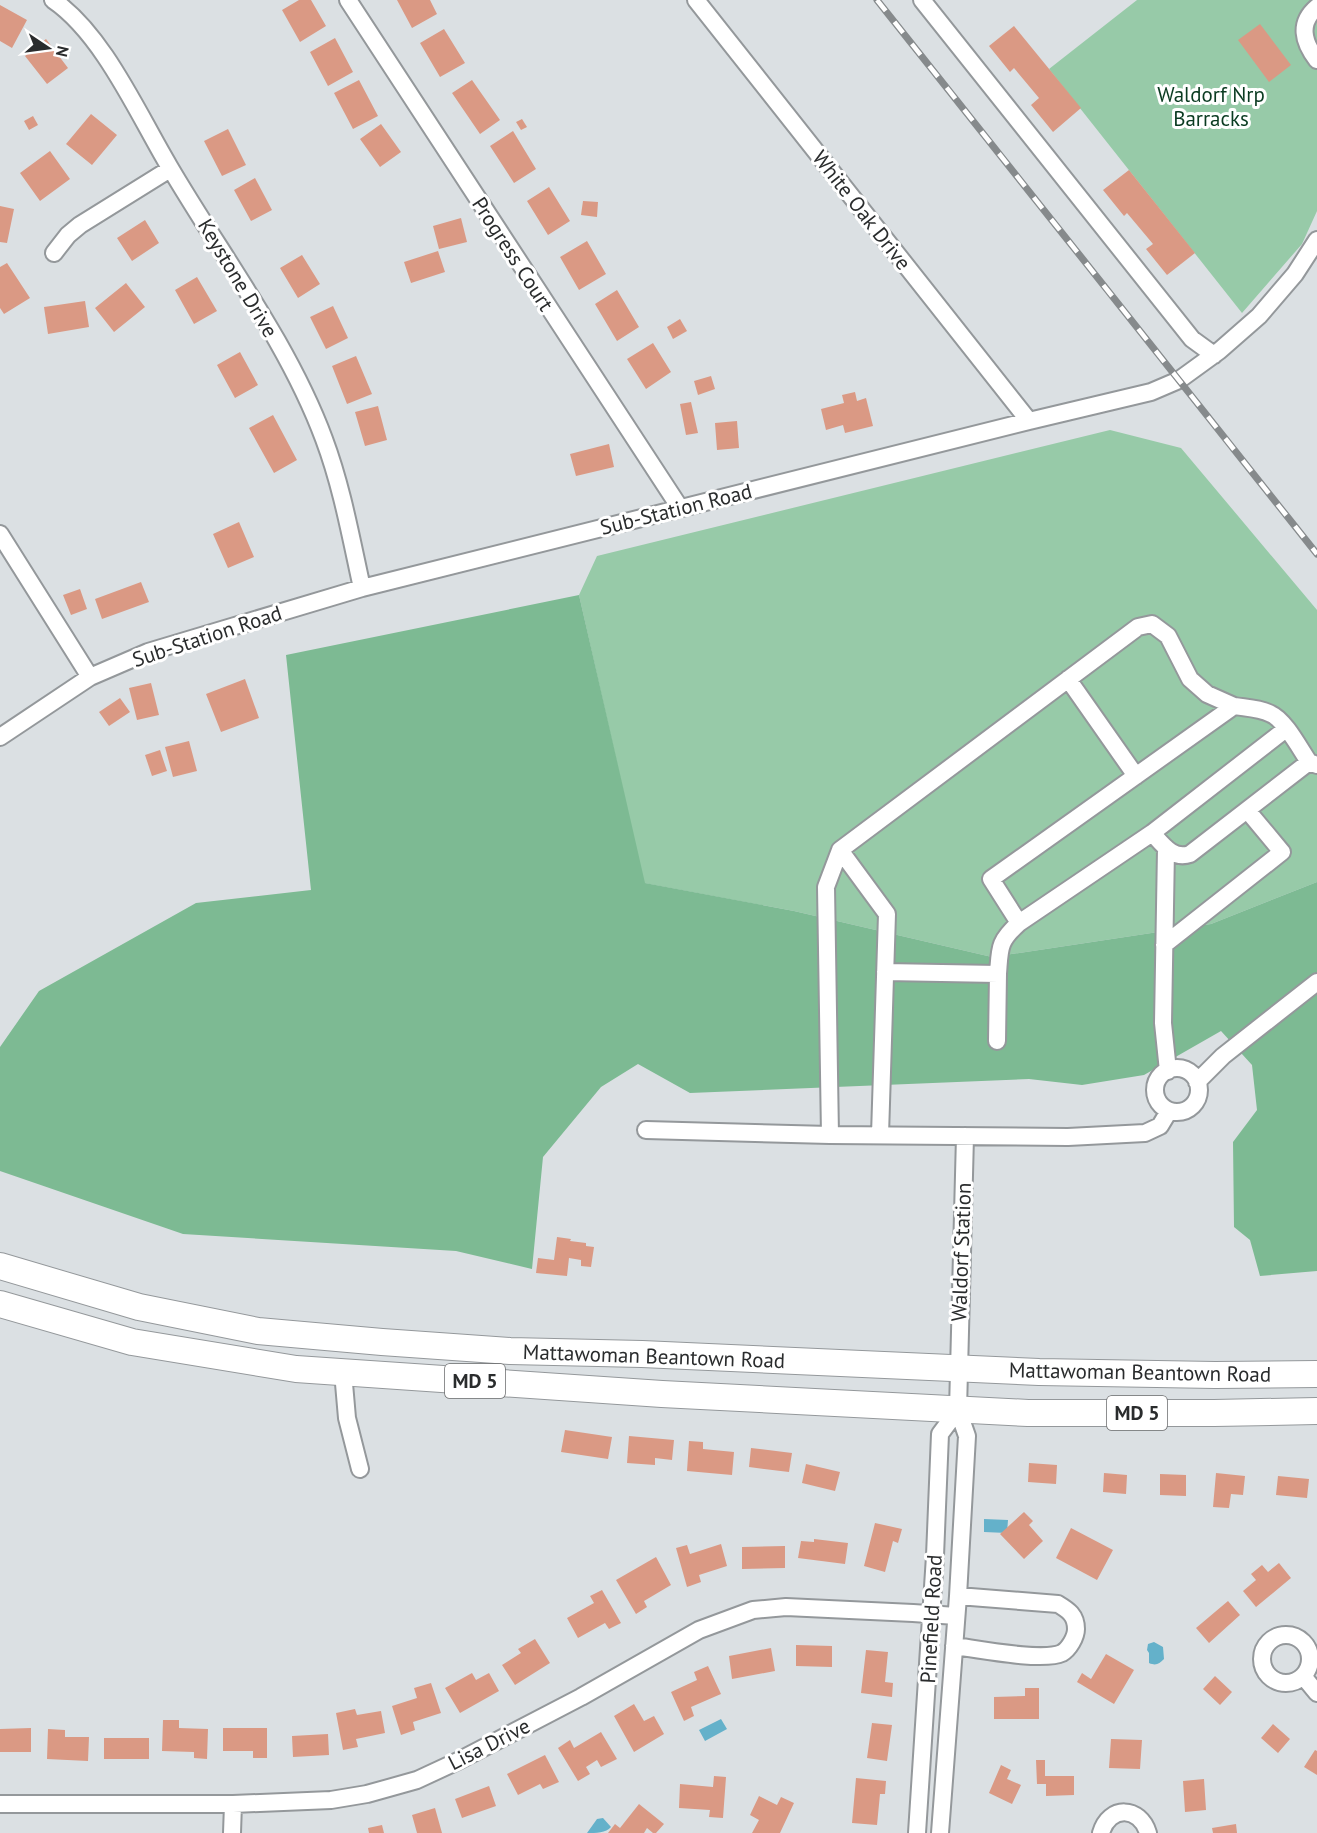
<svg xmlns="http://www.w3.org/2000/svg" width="1317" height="1833" font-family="'PT Sans',sans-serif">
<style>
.green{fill:#97caa8}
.forest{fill:#7dba93}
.water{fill:#64b1ca}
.building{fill:#da9984}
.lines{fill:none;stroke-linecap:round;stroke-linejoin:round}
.minor-casing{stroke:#94989b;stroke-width:20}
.highway-casing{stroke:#94989b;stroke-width:28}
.minor{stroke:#fff;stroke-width:16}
.highway{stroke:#fff;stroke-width:26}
.rail-casing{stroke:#868a8c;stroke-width:7}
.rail{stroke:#fff;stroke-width:4.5;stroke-dasharray:14;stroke-linecap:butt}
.labels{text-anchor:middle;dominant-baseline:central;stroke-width:6;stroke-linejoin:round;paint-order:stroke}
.shield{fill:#fff;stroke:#6a6b6c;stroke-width:1.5}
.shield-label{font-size:20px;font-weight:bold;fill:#2a2c2d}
.park-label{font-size:21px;fill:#0a3b21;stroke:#fff}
.street-label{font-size:21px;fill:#2a2c2d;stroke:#fff}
</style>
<rect width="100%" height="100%" fill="#dbe0e3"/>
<path class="green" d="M1137 0H1317V211L1302 244 1242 313 1049 69Z
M1110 430 1181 448 1317 610V882L1211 924 992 957 794 911 644 883 579 595 597 556Z"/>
<path class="forest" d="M579 595 645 883 794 911 992 957 1211 924 1317 882V1271L1260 1276 1250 1240 1234 1227 1233 1142 1257 1110 1252 1065 1221 1031 1144 1075 1082 1085 1029 1079 690 1093 638 1064 601 1087 543 1157 532 1269 456 1251 183 1234 0 1171V1047L39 991 196 903 311 890 286 655Z"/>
<path class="water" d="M984 1519 1008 1520 1007 1533 984 1532Z
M1154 1642 1163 1647 1164 1659C1159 1664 1156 1666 1149 1663V1653L1147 1650 1148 1644Z
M721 1719 727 1729 705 1741 699 1730Z
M603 1818 611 1827C606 1833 596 1833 587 1833L597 1819Z"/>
<path class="building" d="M299 0H311L326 26 300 42 282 10Z
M397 0H430L437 14 412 28Z
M0 5 27 20 12 48 0 41Z
M1260 24 1291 65 1269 82 1238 40Z
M1014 26 1081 108 1053 132 1031 105 1039 98 1014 68 1010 72 989 46Z
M444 29 465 63 440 77 420 43Z
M335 38 353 72 328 86 310 52Z
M46 39 68 68 47 84 25 56Z
M359 80 378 116 353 129 334 93Z
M472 80 500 120 480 134 452 93Z
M91 114 117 135 92 165 66 144Z
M33 116 38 125 29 130 24 121Z
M522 119 527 127 521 130 516 122Z
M381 124 401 152 380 167 360 139Z
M228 129 246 165 222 176 204 141Z
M513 131 536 169 514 183 490 146Z
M50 151 70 179 40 201 20 173Z
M1129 170 1195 253 1167 275 1146 249 1153 244 1127 213 1124 216 1103 190Z
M255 178 272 210 251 221 234 190Z
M549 187 570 221 548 235 527 201Z
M583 201 598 202 597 217 581 215Z
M0 206 14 209 7 243 0 242Z
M461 218 467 242 439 249 433 226Z
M145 220 159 243 132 261 117 238Z
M587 241 606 274 579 290 560 257Z
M438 251 445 272 411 283 404 262Z
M302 255 320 284 298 298 280 268Z
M7 263 30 298 4 314 0 308V267Z
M197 277 217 311 194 324 175 290Z
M126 283 145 307 114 332 95 308Z
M617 290 639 327 617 341 595 304Z
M85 301 89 327 48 334 44 307Z
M333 306 348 338 326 349 310 317Z
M680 319 687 331 673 339 667 327Z
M653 343 671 372 646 389 627 359Z
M240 352 258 385 235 398 217 365Z
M356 356 372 394 347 404 332 366Z
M711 376 715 389 698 395 694 381Z
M855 392 857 401 866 398 873 426 845 433 843 425 826 430 821 409 844 403 842 395Z
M691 402 698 433 686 435 680 404Z
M378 406 387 440 365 446 355 412Z
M273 415 297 460 274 473 249 428Z
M737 421 739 448 717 450 715 423Z
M609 444 614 467 576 476 570 454Z
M239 522 254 557 228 568 213 534Z
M141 582 149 602 102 619 95 599Z
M80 589 87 609 71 615 63 595Z
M245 679 259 718 221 732 206 694Z
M151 683 159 715 137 720 129 688Z
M120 698 130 712 109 726 99 712Z
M189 741 197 771 173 777 165 747Z
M160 750 167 771 152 776 145 755Z
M557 1237 571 1239 570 1241 586 1243V1246L594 1247 591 1267 581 1266V1260L569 1258 567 1276 536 1273 538 1258 554 1260Z
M565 1430 612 1437 608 1459 561 1452Z
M629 1436 674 1440 672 1460 655 1458V1465L627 1463Z
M689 1441 703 1442V1449L734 1452 732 1475 687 1471Z
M751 1448 792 1453 789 1472 749 1467Z
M1029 1463 1057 1465 1056 1484 1028 1482Z
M806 1464 840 1472 835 1491 802 1483Z
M1104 1473 1127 1475 1126 1494 1103 1492Z
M1216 1473 1245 1476 1243 1495 1231 1494 1229 1508 1213 1507Z
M1160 1474 1186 1475V1496L1160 1495Z
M1278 1476 1309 1479 1307 1498 1276 1495Z
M1024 1512 1033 1521 1029 1525 1043 1541 1024 1559 1000 1534Z
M875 1523 902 1529 898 1543 893 1541 885 1572 864 1566Z
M1071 1528 1113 1550 1097 1580 1056 1558Z
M814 1539 848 1543 845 1564 798 1558 801 1541 814 1542Z
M721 1544 727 1566 699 1575 701 1582 687 1587 676 1548 687 1545 690 1554Z
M785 1546V1568L742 1569V1547Z
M656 1557 671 1585 644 1601 647 1607 636 1614 616 1580Z
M1279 1563 1291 1578 1256 1607 1243 1591 1256 1580 1251 1574 1262 1565 1268 1572Z
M602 1590 621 1623 609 1629 605 1623 578 1638 567 1618 594 1603 590 1596Z
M1228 1601 1240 1615 1209 1643 1196 1628Z
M535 1639 550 1663 515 1685 502 1665 521 1653 518 1649Z
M796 1645 832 1646V1667L796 1666Z
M771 1648 775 1671 732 1679 729 1656Z
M866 1650 888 1652 885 1682 893 1683 892 1697 861 1693Z
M1106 1654 1134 1670 1114 1704 1077 1682 1082 1673 1091 1679Z
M708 1666 721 1694 691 1707 694 1716 684 1721 671 1692 697 1680 694 1672Z
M472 1673 476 1680 489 1673 499 1691 460 1713 445 1688Z
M1215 1676 1232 1692 1220 1705 1203 1689Z
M431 1683 441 1713 413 1722 415 1730 401 1735 392 1706 417 1698 414 1688Z
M1025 1688H1039V1719H994V1697L1025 1696Z
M634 1704 644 1721 654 1716 664 1734 634 1752 614 1716Z
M355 1709 357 1715 381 1711 385 1733 356 1739 358 1747 343 1750 336 1713Z
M163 1720H179V1728L208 1729 207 1759 194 1758V1752L162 1751Z
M872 1723 892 1725 887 1761 867 1758Z
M1273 1724 1290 1739 1278 1753 1261 1738Z
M31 1728V1752H0V1729Z
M223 1728H267V1758H253V1751H223Z
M48 1729 65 1730V1737H89L88 1761 47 1759Z
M601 1732 617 1759 601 1767 597 1760 586 1767 590 1774 578 1781 558 1748 570 1740 574 1748Z
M328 1734 329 1755 293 1757 292 1736Z
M104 1738H149V1759H104Z
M1111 1739 1142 1740 1140 1769 1109 1768Z
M1315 1750 1317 1751V1775L1304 1767Z
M545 1755 559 1782 543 1789 540 1784 518 1795 507 1774Z
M1036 1760H1045V1776H1074V1795L1046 1796V1784H1037Z
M1001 1765 1011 1770 1007 1779 1021 1785 1012 1804 989 1793Z
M714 1776 726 1777 723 1818 709 1817 710 1810 679 1808 680 1784 713 1787Z
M856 1778 886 1781 885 1794H880L877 1825 852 1823Z
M1204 1779 1206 1810 1185 1812 1183 1781Z
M489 1786 496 1806 462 1818 455 1799Z
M759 1796 777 1805 781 1797 794 1803 780 1833H752L759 1820 750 1815Z
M639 1804 664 1824 656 1833H653L647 1828 644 1833H608L615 1824 620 1828Z
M435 1808 442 1833H417L412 1815Z
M1236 1824 1237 1833H1213L1212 1828Z
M382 1825 384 1833H369L368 1828Z"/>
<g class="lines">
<g class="minor-casing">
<path id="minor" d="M53 0C103 34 138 114 169 166 221 255 288 342 324 439 342 487 351 538 362 588
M348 0 680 508
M696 0 1029 421
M922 0 1192 339 1214 355
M1317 7C1298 23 1303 42 1317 60
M54 253 68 235 80 225 170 169
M0 534 90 677
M1068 679 1136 776
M0 737 90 677 148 652 362 588 1029 421 1151 392 1179 380 1219 351 1259 316 1295 274 1317 240
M1152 833 1286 729
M1166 849 1163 1023 1168 1071
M840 850 887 914 880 1135
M1019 923 991 879 1234 706C1246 708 1260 708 1271 714 1285 720 1300 749 1309 762L1317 765
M1164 945 1282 852 1247 810
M885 972 998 974C1000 948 998 942 1019 923L1152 833C1163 845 1173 860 1190 854L1309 762
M997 1041 998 974
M1155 1090a22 22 0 1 1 44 0a22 22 0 1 1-44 0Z
M1197 1082 1223 1056 1317 982
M646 1130 830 1135 1068 1137 1145 1133 1160 1126 1169 1111
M830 1135 826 887 840 850 1138 627 1152 624 1168 636 1190 679 1207 694 1234 706
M343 1372 347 1418 360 1469
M1262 1659a24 24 0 1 1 48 0a24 24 0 1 1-48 0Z
M954 1646C977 1649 1043 1662 1062 1653 1069 1649 1076 1637 1076 1629 1076 1615 1068 1610 1058 1604L958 1596
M1303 1676 1317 1693
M0 1804H233L331 1800 367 1794 417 1780 460 1760 581 1697 699 1630 753 1610 786 1607 913 1613 956 1616
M232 1833 233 1804
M917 1833 935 1556 940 1434 958 1410
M940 1833 958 1596 967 1436 958 1410 965 1136
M1101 1833C1109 1805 1140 1806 1148 1833"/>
</g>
<g class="highway-casing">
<path id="highway" d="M0 1266 139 1307 258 1331 382 1342 510 1351 642 1354 1039 1372 1215 1375 1317 1374
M0 1304 132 1342 296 1369 662 1394 1028 1413H1214L1317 1411"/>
</g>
<use href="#minor" class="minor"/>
<use href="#highway" class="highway"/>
<g class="rail-casing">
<path id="rail" d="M877 0 1317 554"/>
</g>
<use href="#rail" class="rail"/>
</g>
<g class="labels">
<g class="shield">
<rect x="445" y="1364" width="60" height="34" rx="4.5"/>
<rect x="1107" y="1396" width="60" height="34" rx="4.5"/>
</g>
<g class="shield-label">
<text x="475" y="1381">MD 5</text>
<text x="1137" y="1413">MD 5</text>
</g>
<g class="park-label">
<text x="1211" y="94">Waldorf Nrp<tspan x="1211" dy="24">Barracks</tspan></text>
</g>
<g class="street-label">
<text transform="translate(862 210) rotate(52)">White Oak Drive</text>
<text transform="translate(513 254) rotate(57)">Progress Court</text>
<text transform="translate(238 278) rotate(59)">Keystone Drive</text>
<text transform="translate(676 509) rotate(-14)">Sub-Station Road</text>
<text transform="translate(207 636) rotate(-18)">Sub-Station Road</text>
<text transform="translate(961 1252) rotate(-88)">Waldorf Station</text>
<text transform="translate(654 1356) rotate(2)">Mattawoman Beantown Road</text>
<text transform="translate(1140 1372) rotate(1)">Mattawoman Beantown Road</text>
<text transform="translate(931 1619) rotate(-87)">Pinefield Road</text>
<text transform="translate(489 1744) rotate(-27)">Lisa Drive</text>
</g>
</g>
<g transform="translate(48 48) rotate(103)" stroke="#ffffff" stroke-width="4.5" paint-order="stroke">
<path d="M0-4.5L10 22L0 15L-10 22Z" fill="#2a2c2d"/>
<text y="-9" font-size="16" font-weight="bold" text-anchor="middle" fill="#2a2c2d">N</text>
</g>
</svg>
